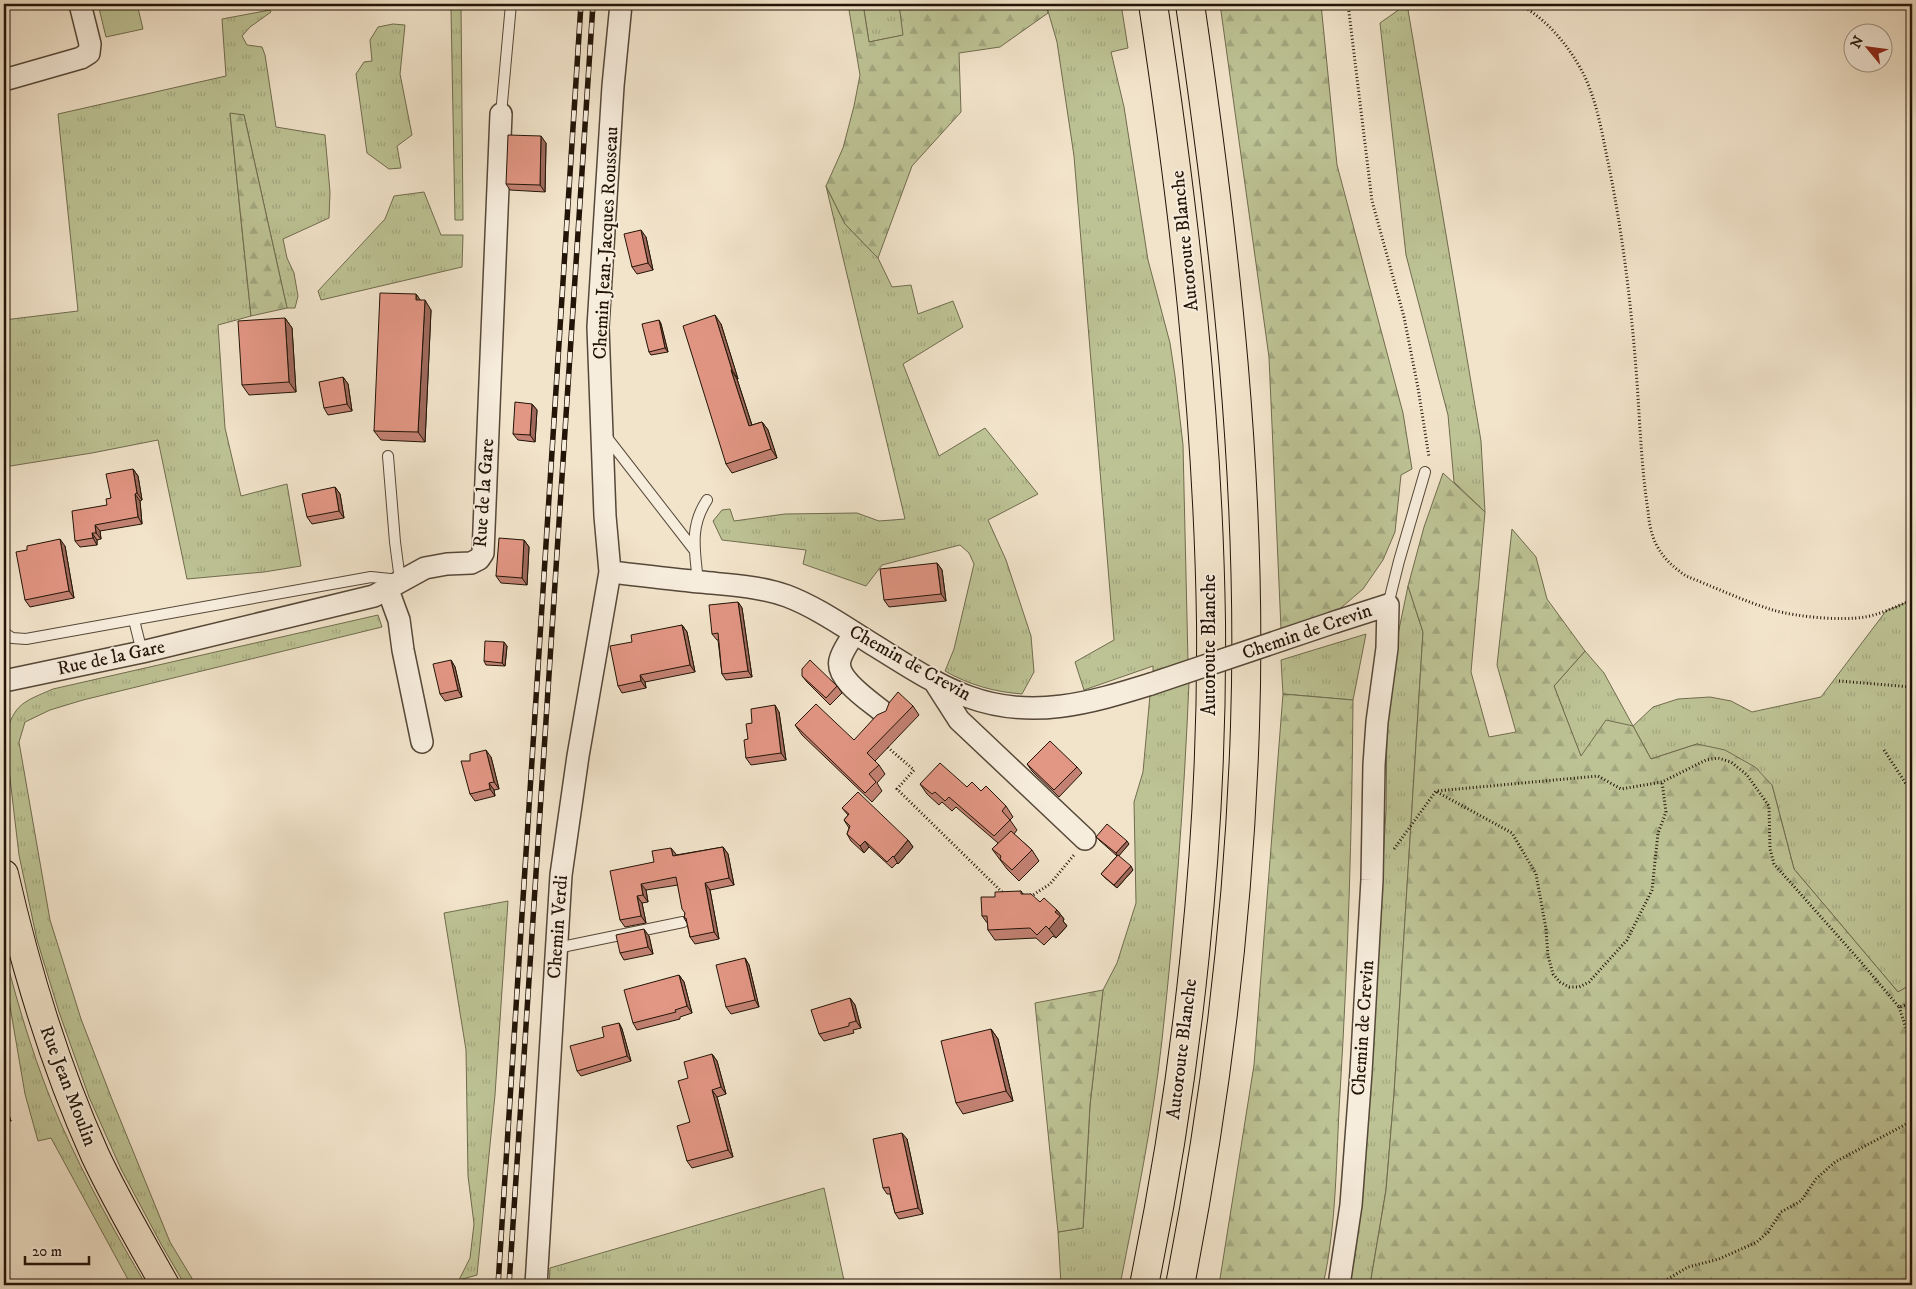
<svg xmlns="http://www.w3.org/2000/svg" width="1916" height="1289" font-family="'IM FELL DW Pica',serif">
<style>
.grass{fill:url(#grass-tufts);stroke:#706c4e}
.forest{fill:url(#forest-firs);stroke:#706c4e}
.park{fill:#bdc395;stroke:#706c4e}
.lines{fill:none;stroke-linecap:round;stroke-linejoin:round}
.lane-casing{stroke:#564838;stroke-width:12}
.street-casing{stroke:#564838;stroke-width:24}
.primary-casing{stroke:#221407;stroke-width:30}
.highway-casing{stroke:#221407;stroke-width:30}
.path{stroke:#221407;stroke-width:3;stroke-dasharray:1 2.5;stroke-linecap:butt}
.lane{stroke:#f7eddd;stroke-width:10}
.street{stroke:#f7eddd;stroke-width:21}
.primary{stroke:#f2e4cb;stroke-width:28}
.highway{stroke:#f2e4cb;stroke-width:28}
.rail-casing{stroke:#221407;stroke-width:5.5}
.rail{stroke:#f7eddd;stroke-width:4;stroke-dasharray:11;stroke-linecap:butt}
.street-bridge-casing{stroke:#564838;stroke-width:24;stroke-linecap:butt}
.street-bridge{stroke:#f7eddd;stroke-width:21}
.wall{fill:#c28172;stroke:#221407}
.shaded-wall{fill:#9e695c;stroke:#221407}
.building{fill:#e29684;stroke:#221407}
.labels{text-anchor:middle;dominant-baseline:central;stroke-width:4;stroke-linejoin:round;paint-order:stroke}
.street-label{font-size:19px;fill:#221407;stroke:#f7eddd}
</style>
<defs>
<pattern id="grass-tufts" width="24" height="20" patternUnits="userSpaceOnUse" patternTransform="scale(1.25)"><rect width="24" height="20" fill="#bdc395"/><path d="M3 7l-1-3M5 7V3M7 7l1-3M15 17l-1-3M17 17v-4M19 17l1-3" fill="none" stroke="#a2a77f"/></pattern>
<pattern id="forest-firs" width="22" height="20" patternUnits="userSpaceOnUse" patternTransform="scale(1.25)"><rect width="22" height="20" fill="#bdc395"/><path d="M5 1l3.5 6h-7zM16 11l3.5 6h-7z" fill="#a2a77f"/></pattern>
</defs>
<rect width="100%" height="100%" fill="#f2e4cb"/>
<filter id="stains"><feTurbulence type="fractalNoise" baseFrequency=".004" numOctaves="4"/><feColorMatrix values="0 0 0 0 .2 0 0 0 0 .09 0 0 0 0 .02 0 0 0 .5 -.17"/></filter>
<radialGradient id="worn" r=".72"><stop offset=".6" stop-color="#630" stop-opacity="0"/><stop offset="1" stop-color="#630" stop-opacity=".3"/></radialGradient>
<path class="grass" d="M458 4H461L463 220H455L451 9Z
M863 4H899L904 35 869 42Z
M1046 4H1121L1128 48 1111 52 1124 107 1148 260 1170 343 1175 376 1183 445 1188 661 1153 671V666L1084 690 1075 662 1114 640 1074 156 1057 42Z
M1407 4 1481 441 1485 512 1454 482 1448 415 1406 255 1380 23Z
M270 10 271 12 250 27 242 36 247 45 262 47 265 55 276 127 325 135 330 192 329 218 283 239 287 258 294 273 298 296 295 308H287L244 115 230 114 251 316 218 325 225 428 241 496 287 484 301 566 264 572 187 579 158 440 92 453 4 467V320L78 311 58 114 226 76 222 19Z
M393 24 405 25 400 74 412 135 397 146 401 168 389 169 367 153 356 74 364 62 372 61 370 40 378 27Z
M826 186 845 224 878 258 892 287 911 285 918 314 953 301 963 327 903 364 939 456 985 428 1038 494 988 520 1006 560 1031 636 1034 672 1022 694C995 692 969 685 945 671L954 649 974 564 969 553 960 545 882 565 866 586 803 564 806 550 722 540 713 521 722 510 730 509 734 521 785 514 857 513 879 521 905 519Z
M424 192 441 235H463L462 267 321 300 318 291 385 219 394 196Z
M1408 586 1423 632 1394 1094 1386 1190 1370 1285H1350L1356 1248 1364 1157 1386 811 1387 726 1396 644Z
M1912 600V984L1898 992 1794 869 1772 785 1697 744 1651 759 1633 726 1581 757 1554 686 1585 651 1604 673 1633 726 1653 707 1678 699 1710 697 1731 701 1752 712 1821 697 1886 611Z
M378 615 382 627 83 700 50 710 25 722 19 742 50 920 81 1019 113 1102 170 1242 196 1285H185L161 1244 121 1169 89 1097 59 1012 37 940 19 855 5 736C15 703 23 702 53 689Z
M1366 634 1353 700 1283 694 1281 660Z
M1189 682C1184 802 1175 921 1162 1040 1153 1122 1136 1204 1120 1285H1061L1058 1232 1083 1228 1090 1105 1103 990 1117 963 1136 903 1134 802 1143 772 1150 695Z
M508 901 495 1095 477 1275 459 1280 470 1258 474 1224 468 1176 466 1050 444 913Z
M4 951C19 1010 37 1069 61 1124 86 1180 115 1233 146 1285H131L51 1138 38 1141 25 1094 4 971Z
M824 1188 845 1285H549L550 1268Z"/>
<path class="forest" d="M848 4H863L869 42 903 35 899 4H1046L1048 13 1000 47 959 53 961 112 912 166 878 258 845 224 826 186 843 148 854 106 860 75Z
M1220 4H1321L1337 165 1403 413 1412 469 1401 475 1395 532 1383 560 1363 589 1336 612 1281 629 1269 357Z
M230 113 244 115 287 308 251 316Z
M1443 473 1485 512 1471 672 1489 737 1516 732 1497 665 1512 529 1536 557 1547 599 1585 651 1554 686 1581 756 1606 720 1633 726 1651 759 1697 744 1725 750 1755 767 1772 785 1794 869 1898 992 1912 984V1285H1370L1386 1190 1394 1094 1423 632 1408 586 1424 527Z
M1283 694 1353 700C1352 831 1348 962 1340 1093 1336 1157 1337 1223 1323 1285H1219L1254 1065Z
M1103 990 1090 1105 1083 1228 1058 1232 1035 1003Z"/>
<path class="park" d="M98 4H137L143 29 106 37Z"/>
<g class="lines">
<g class="lane-casing">
<path id="lane" d="M501 114 511 4
M605 435 695 551
M698 582C695 551 689 527 707 500
M1388 605 1399 561 1425 472
M134 620 142 652
M6 634 12 638 26 639 371 577 400 580 395 542 388 456
M557 948 683 922"/>
</g>
<g class="street-casing">
<path id="street" d="M4 80 81 58 89 53 90 44 80 4
M610 572C640 575 670 579 701 582 729 585 759 586 787 596 816 607 843 626 869 642 900 661 935 685 969 697 1032 720 1090 703 1151 684
M388 590 399 620 403 650 422 742
M1335 622 1388 605 1387 648 1377 722 1374 765 1372 880 1361 1072 1351 1205 1339 1285
M854 633C850 641 842 651 840 660 835 679 870 701 883 712
M4 681 142 652 374 596 425 568 447 564 471 563 479 559 483 553 501 114
M934 681 959 720 1085 839
M536 1285 561 875 578 756 610 572 605 516 598 327 613 86 621 4"/>
</g>
<g class="primary-casing">
<path id="primary" d="M4 874C26 970 54 1064 95 1155 116 1200 141 1242 165 1285"/>
</g>
<g class="highway-casing">
<path id="highway" d="M1144 1285C1188 1072 1213 841 1211 622 1208 415 1184 209 1153 4
M1180 1285C1216 1101 1239 914 1245 726 1253 484 1225 243 1190 4"/>
</g>
<path class="path" d="M1348 4 1372 201 1404 317 1418 388 1429 457
M1519 4C1547 19 1570 47 1584 75 1597 102 1602 133 1608 162 1625 244 1634 329 1639 413 1641 446 1643 478 1648 511 1649 522 1651 534 1656 544 1663 558 1673 567 1686 576 1714 587 1746 602 1773 610 1797 617 1841 621 1865 617 1882 614 1897 606 1912 600
M1911 4 1912 6
M1839 681 1912 687
M885 745 914 770 897 789 1004 894
M1884 750 1912 793
M1437 792 1512 833 1536 874 1546 929 1548 956 1553 974 1560 982 1569 987H1579L1589 982 1627 940 1652 890 1658 833 1666 812 1662 782
M1394 849 1436 791 1598 776 1621 789 1662 782 1706 760 1718 758 1731 762 1747 775 1769 806 1770 849 1774 864 1861 962 1899 1007 1912 1003
M1030 895H1033L1050 884 1074 855
M1899 1007 1907 1031 1910 1056
M1912 1054 1910 1056 1912 1060
M1664 1285 1666 1280 1688 1267 1719 1259 1757 1242 1768 1232 1781 1212 1801 1201 1816 1179 1835 1162 1912 1121"/>
<use href="#lane" class="lane"/>
<use href="#street" class="street"/>
<use href="#primary" class="primary"/>
<use href="#highway" class="highway"/>
<g class="rail-casing">
<path id="rail" d="M498 1285 581 4
M509 1285 593 4"/>
</g>
<use href="#rail" class="rail"/>
<g class="street-bridge-casing">
<path id="street-bridge" d="M1151 684 1335 622"/>
</g>
<use href="#street-bridge" class="street-bridge"/>
</g>
<path class="wall" d="M546 143 545 192 510 190 506 184Z
M646 237 653 270 637 274 632 267Z
M416 294 420 300 431 310 425 442 381 440 374 431Z
M285 318 292 328 296 392 249 395 242 385Z
M659 320 661 324 668 352 651 355 649 352Z
M721 324 738 379H737L752 425 762 422 768 430 777 458 732 473 726 464Z
M343 377 348 384 352 411 328 415 324 408Z
M532 404 537 410 535 442 518 440 513 434Z
M133 469 138 476 142 500 140 501 142 524 100 531 101 539 97 540V545L80 547 75 541 107 505 111 498Z
M335 487 340 494 344 518 312 524 307 517Z
M524 540 529 547 527 585 501 583 496 576Z
M65 546 74 598 30 607 25 600Z
M937 563 942 570 946 601 889 607 884 600Z
M738 602 742 608 752 677 726 680 722 674 718 640H717L712 634Z
M682 625 687 632 695 672 645 682 646 688 622 693 618 686 632 642Z
M507 646 505 666 486 665 484 661Z
M451 660 455 667 462 697 445 701 440 694Z
M802 676 837 686 842 693 830 705 807 682Z
M913 706 919 715 875 761 879 765 885 774 877 783 882 791 872 802 802 735 795 725 854 740Z
M779 712 786 760 751 765 746 758 748 739 752 723Z
M491 757 499 789 494 790 495 796 475 801 470 794V761Z
M1027 764 1077 767 1082 773 1059 797 1032 771Z
M920 784 967 787 981 791 1006 806 1013 817 1010 820 1017 830 1014 834 1032 850 1039 861 1019 881 1007 869 992 849 998 843 956 807 952 811 942 802 939 805 927 794Z
M842 808 908 840 913 847 898 864 897 863 892 868 869 847 864 853 851 841 847 834 849 828 844 820 848 815Z
M1096 837 1129 844 1118 856 1133 870 1117 888 1104 877 1101 874 1117 856 1099 840Z
M723 847 728 854 734 885 710 890 719 939 695 944 690 937 687 923 684 918 685 914 678 885 646 890 648 902 642 903 646 923 625 927 620 920 654 862 676 855Z
M1021 891 1023 894 1057 910 1064 919 1063 921 1067 926 1056 938 1053 936 1044 945 1036 938 995 940 988 930V924L982 916 995 897Z
M649 936 653 954 624 960 620 953Z
M745 958 749 965 759 1007 731 1014 726 1007Z
M679 975 684 982 692 1013 680 1017V1019L637 1030 633 1023Z
M850 998 855 1005 861 1028 853 1030 854 1033 824 1041 819 1034Z
M619 1023 622 1029 631 1061 581 1076 577 1071 604 1037Z
M991 1029 998 1039 1013 1101 963 1114 956 1103Z
M712 1054 717 1061 726 1094 717 1097 733 1157 692 1168 687 1161 690 1122 688 1078Z
M4 1100 11 1121 4 1124Z
M907 1139 923 1214 899 1219 895 1213 890 1194H887L883 1188Z"/>
<path class="shaded-wall" d="M541 136 546 143 545 192 540 185Z
M641 230 646 237 653 270 648 263Z
M416 294 423 304 416 300Z
M425 300 431 310 425 442 418 432Z
M715 315 721 324 738 379 732 370Z
M285 318 292 328 296 392 289 382Z
M659 320 661 324 668 352 665 348Z
M731 370 737 379 755 435 749 426Z
M343 377 348 384 352 411 347 404Z
M532 404 537 410 535 442 530 435Z
M762 422 768 430 777 458 771 449Z
M133 469 138 476 142 500 137 493Z
M335 487 340 494 344 518 339 511Z
M135 494 140 501 142 524 138 517Z
M95 525 100 531 101 539 96 533Z
M92 533 97 540V545L93 538Z
M60 539 65 546 74 598 69 591Z
M524 540 529 547 527 585 522 578Z
M937 563 942 570 946 601 941 594Z
M738 602 742 608 752 677 748 671Z
M682 625 687 632 695 672 690 665Z
M504 642 507 646 505 666 502 663Z
M451 660 455 667 462 697 458 690Z
M640 675 645 682 646 688 641 681Z
M775 705 779 712 786 760 781 753Z
M486 750 491 757 499 789 494 782Z
M489 783 494 790 495 796 490 789Z
M908 840 913 847 898 864 894 857Z
M865 841 869 847 864 853 860 846Z
M1127 841 1129 844 1118 857 1116 853Z
M723 847 728 854 734 885 729 878Z
M671 848 676 854 677 863 673 856Z
M1131 866 1133 870 1117 888 1114 885Z
M705 883 710 890 719 939 714 932Z
M641 884 646 890 648 902 643 895Z
M637 896 642 903 646 923 641 916Z
M1057 910 1064 919 1063 921 1067 926 1056 938 1049 929 1055 912Z
M644 929 649 936 653 954 648 947Z
M745 958 749 965 759 1007 755 1000Z
M679 975 684 982 692 1013 687 1006Z
M850 998 855 1005 861 1028 856 1021Z
M619 1023 622 1029 631 1061 627 1056Z
M991 1029 998 1039 1013 1101 1006 1091Z
M712 1054 717 1061 726 1094 721 1087Z
M712 1090 717 1097 733 1157 728 1150Z
M4 1100 11 1121 6 1114 4 1106Z
M902 1133 907 1139 923 1214 918 1208Z"/>
<path class="building" d="M508 135 541 136 540 185 506 184Z
M641 230 648 263 632 267 624 234Z
M380 293 416 294V300H425L418 432 374 431Z
M715 315 732 370H731L749 426 762 422 771 449 726 464 683 326Z
M285 318 289 382 242 385 238 321Z
M659 320 665 348 649 352 642 324Z
M343 377 347 404 324 408 319 382Z
M515 402 532 404 530 435 513 434Z
M133 469 137 493 135 494 138 517 95 525 96 533H92L93 538 75 541 72 511 107 505 106 499 111 498 106 474Z
M335 487 339 511 307 517 302 494Z
M499 538 524 540 522 578 496 576Z
M60 539 69 591 25 600 16 552 27 550V546Z
M937 563 941 594 884 600 880 569Z
M738 602 748 671 722 674 718 633 712 634 709 605Z
M682 625 690 665 640 675 641 681 618 686 610 646 632 642 631 635Z
M485 641 504 642 502 663 484 661Z
M451 660 458 690 440 694 433 664Z
M810 660 837 686 826 698 802 676V669Z
M898 692 913 706 867 753 879 765 869 774 876 782 865 793 795 725 816 704 854 740 877 715 886 711 889 703Z
M775 705 781 753 746 758 744 740 748 739 746 724 752 723 751 709Z
M1050 741 1077 767 1054 790 1027 764Z
M486 750 494 782 489 783 490 789 470 794 461 761H470V754Z
M940 763 967 787 972 782 981 791 986 786 1006 806 1002 811 1010 820 994 836 949 797 945 801 935 792 932 794 920 784Z
M858 792 908 840 894 857 893 856 887 862 865 841 860 846 847 834 850 826 844 820 849 814 842 808Z
M1107 824 1127 841 1116 853 1096 837Z
M1011 831 1032 850 1012 870 1000 859 1001 856 992 849Z
M723 847 729 878 705 883 714 932 690 937 686 918H684L685 913 682 909 676 877 641 884 643 895 637 896 641 916 620 920 610 871 654 862 652 851 671 848 673 856Z
M1118 855 1131 866 1114 885 1101 874Z
M1021 891V894H1031L1040 902 1044 898 1057 910 1055 912 1060 916 1049 929 1046 926 1037 935 1030 928 988 930 987 916H982L981 897H995V892Z
M644 929 648 947 620 953 616 935Z
M745 958 755 1000 726 1007 716 965Z
M679 975 687 1006 675 1010 676 1012 633 1023 624 990Z
M850 998 856 1021 849 1023V1026L819 1034 811 1010Z
M619 1023 627 1056 577 1071 570 1046 604 1037 602 1027Z
M991 1029 1006 1091 956 1103 941 1041Z
M712 1054 721 1087 712 1090 728 1150 687 1161 677 1126 690 1122 678 1081 688 1078 684 1062Z
M4 1106 6 1114 4 1115Z
M902 1133 918 1208 895 1213 889 1187 883 1188 873 1139Z"/>
<g class="labels">
<g class="street-label">
<text transform="translate(1185 241) rotate(-96)">Autoroute Blanche</text>
<text transform="translate(606 243) rotate(-87)">Chemin Jean-Jacques Rousseau</text>
<text transform="translate(484 493) rotate(-86)">Rue de la Gare</text>
<text transform="translate(1307 632) rotate(-19)">Chemin de Crevin</text>
<text transform="translate(1209 645) rotate(-90)">Autoroute Blanche</text>
<text transform="translate(111 658) rotate(-12)">Rue de la Gare</text>
<text transform="translate(910 663) rotate(29)">Chemin de Crevin</text>
<text transform="translate(558 927) rotate(-86)">Chemin Verdi</text>
<text transform="translate(1363 1028) rotate(-86)">Chemin de Crevin</text>
<text transform="translate(1182 1049) rotate(-83)">Autoroute Blanche</text>
<text transform="translate(68 1086) rotate(69)">Rue Jean Moulin</text>
</g>
</g>
<rect width="1916" height="1289" fill="none" stroke="#f2e4cb" stroke-width="20"/>
<rect x="5" y="5" width="1906" height="1279" fill="none" stroke="#221407" stroke-width="2.5"/>
<rect x="10" y="10" width="1896" height="1269" fill="none" stroke="#221407"/>
<g transform="translate(1868 48) rotate(299)"><circle r="24" fill="#f7eddd" stroke="#a29687"/>
<path d="M0-4L9 19L0 12L-9 19Z" fill="#8f2418"/>
<text y="-8" font-size="14" font-weight="bold" text-anchor="middle" fill="#221407">N</text>
</g>
<path d="M25 1256v8h64v-8" fill="none" stroke="#221407" stroke-width="2.5"/>
<text x="32" y="1256" font-size="15" fill="#221407" stroke="#f7eddd" stroke-width="4" paint-order="stroke">20 m</text>
<rect width="100%" height="100%" filter="url(#stains)"/>
<rect width="100%" height="100%" fill="url(#worn)"/>
</svg>
